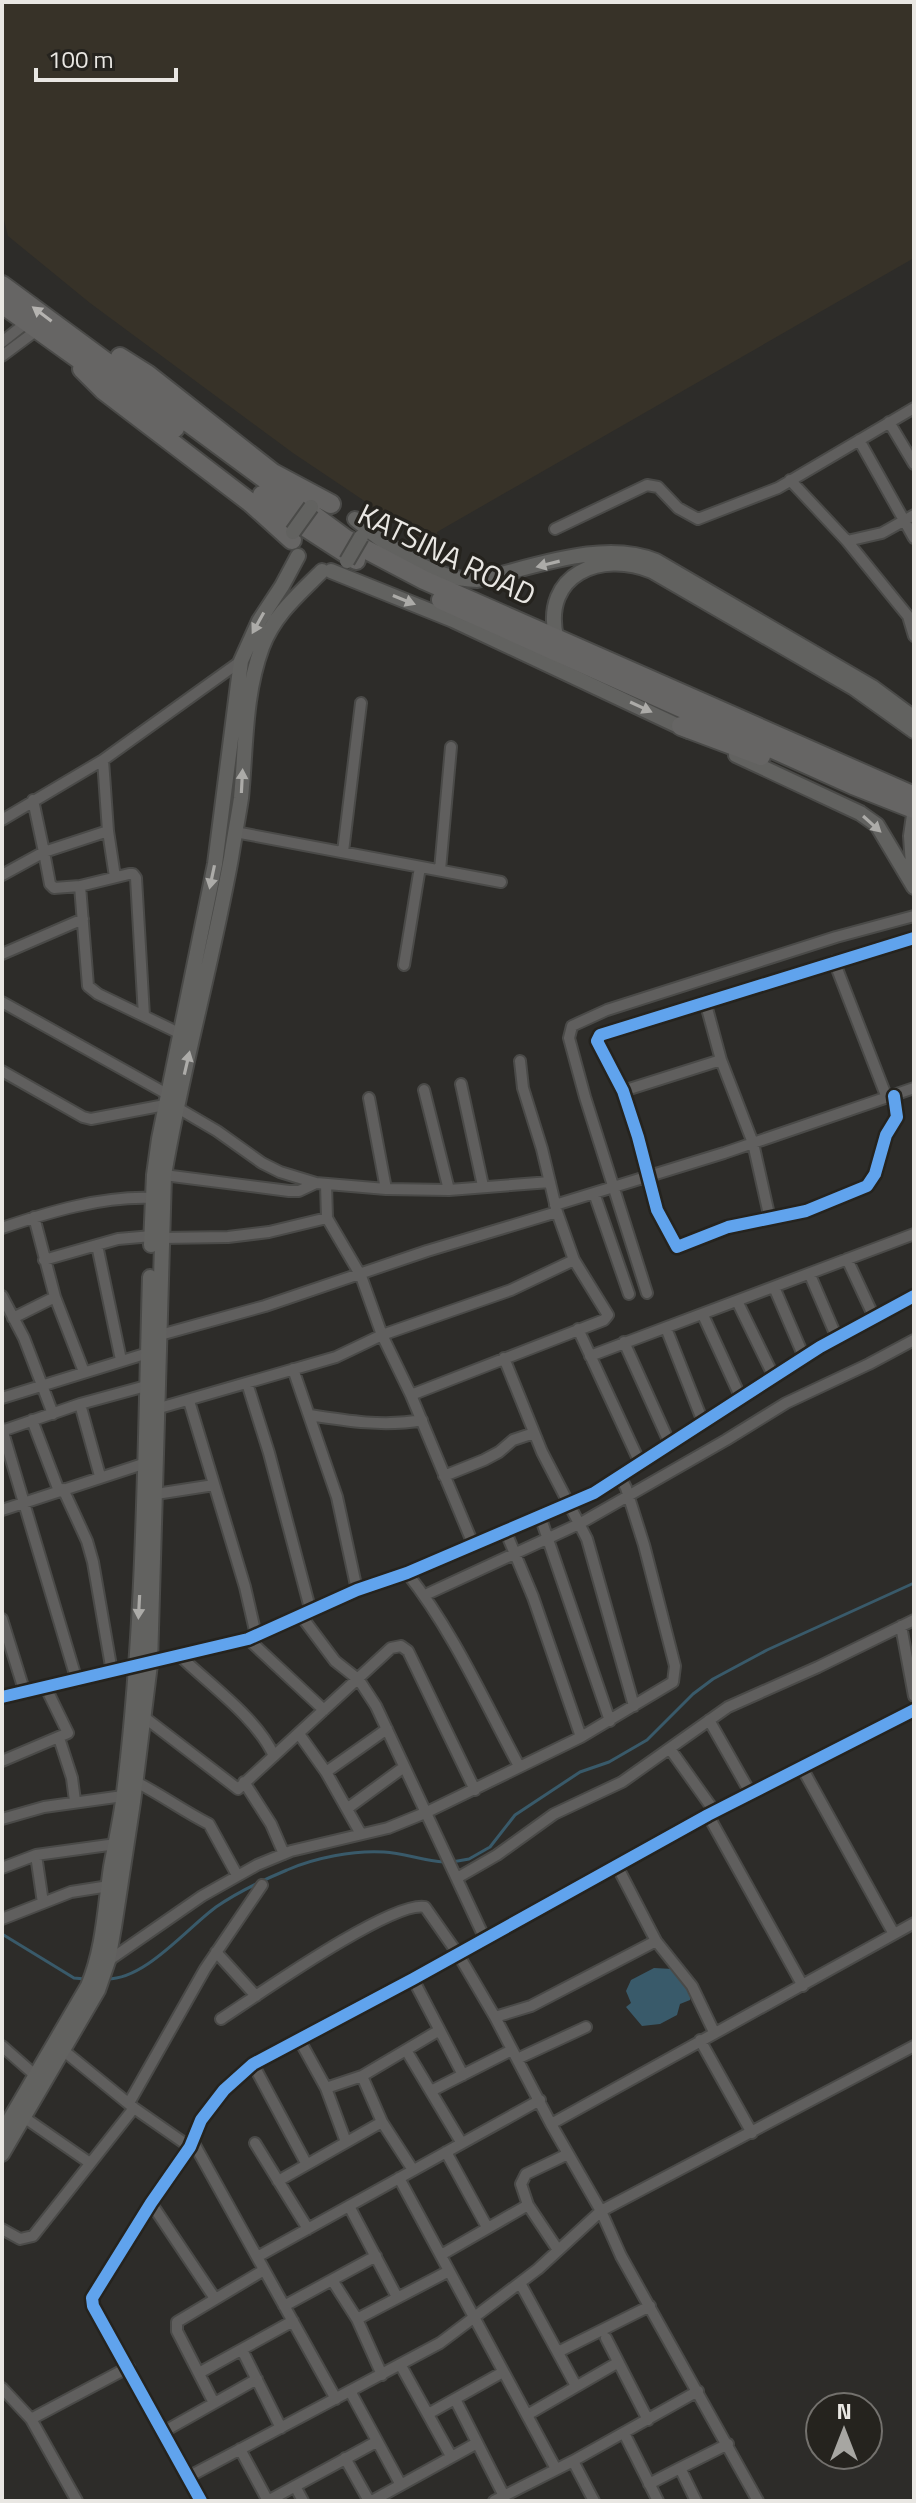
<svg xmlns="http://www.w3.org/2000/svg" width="916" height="2503" font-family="'Titillium Web',sans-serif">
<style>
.built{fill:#373228}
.water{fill:#395a6a}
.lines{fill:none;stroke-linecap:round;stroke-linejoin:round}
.stream{stroke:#395a6a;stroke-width:3}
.street-casing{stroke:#4a4a48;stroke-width:14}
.secondary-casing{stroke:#4a4a48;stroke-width:18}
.highway-casing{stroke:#4a4a48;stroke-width:22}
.street{stroke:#605f5e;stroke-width:10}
.secondary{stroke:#626260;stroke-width:14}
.highway{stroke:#666564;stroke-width:18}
.secondary-bridge-casing{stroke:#4a4a48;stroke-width:18;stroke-linecap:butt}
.secondary-bridge{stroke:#626260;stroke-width:14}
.cycleway-casing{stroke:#25231e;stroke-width:17}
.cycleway{stroke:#60a3ed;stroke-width:12}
.oneway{fill:#b5b3b0}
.oneway2{fill:#acaba8}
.labels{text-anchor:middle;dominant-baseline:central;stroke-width:7;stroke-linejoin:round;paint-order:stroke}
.street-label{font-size:30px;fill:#e9e7e3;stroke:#25231e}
</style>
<rect width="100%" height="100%" fill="#2d2c29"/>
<path class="built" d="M2 2H914V258L437 532 439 551 293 453 90 303 8 236 2 212Z"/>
<path class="water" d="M654 1968 673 1969 691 1991 690 2000 680 2004 677 2015 660 2024 642 2026 626 2007 631 2003 626 1991 631 1980Z"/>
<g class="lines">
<path class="stream" d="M452 1862 469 1859 490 1847 515 1815 580 1772 609 1762 647 1740 693 1694 713 1679 767 1650 914 1583
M2 1934 74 1978 85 1979
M105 1979C144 1981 186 1929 216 1907 238 1892 263 1880 287 1870 314 1858 354 1850 384 1852 404 1853 424 1861 444 1862"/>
<g class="street-casing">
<path id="street" d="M2 342 26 323
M2 356 37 330
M889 422 914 464
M859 440 914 538
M790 480 847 541 908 616 914 636
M555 529 647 485 658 487 678 508 698 519 778 488 914 408
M847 541 882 533 914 515
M103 760 108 831 115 877
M2 820 103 760 241 661
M108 831 44 852 50 884 54 888 80 886 129 874H133L136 878 144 1016
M235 832 501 882
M343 852 361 703
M440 870 451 747
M2 875 44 852 33 800
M80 886 88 986 98 994 179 1033
M2 954 83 919
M834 961 887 1098
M404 965 420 867
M705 1001 721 1060 753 1143 770 1219
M2 1002 167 1094
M2 1071 83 1117 91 1119 165 1105
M461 1084 483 1186
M424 1090 449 1190
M623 1091 721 1060
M894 1096 897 1117 886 1135 875 1174 867 1186 806 1211 728 1227 677 1247 657 1210 638 1137 623 1091 597 1041 600 1035 914 938
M369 1098 386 1189
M176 1107 217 1131 262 1163 280 1172 316 1183 386 1189 449 1190 550 1182
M164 1175 289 1191H299L316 1183
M326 1184 327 1218 361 1276 382 1335 411 1395 473 1544
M594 1193 629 1294
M555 1205 724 1153 914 1088
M34 1217 55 1297 84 1372
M2 1228C49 1212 102 1196 152 1198
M161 1238 228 1237 269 1232 327 1218
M97 1245 121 1360
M847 1259 874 1317
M44 1260 118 1239 152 1236
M810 1275 837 1338
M774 1287 804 1357
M647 1293 585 1097 569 1038 572 1026 607 1010 836 937 914 916
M2 1296 24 1338 53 1414
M737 1301 774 1377
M703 1315 741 1398
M13 1318 55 1297
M666 1328 703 1422
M578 1329 640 1463
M160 1335 265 1306 427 1251 557 1212
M624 1342 670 1444
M590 1356 914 1234
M504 1358 542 1452 587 1539 634 1706
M293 1369 337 1497 357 1590
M247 1383 269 1453 311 1612
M411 1395 604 1320 608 1315 574 1260 557 1212 542 1149 523 1088 520 1061
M2 1398 148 1353
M189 1401 245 1587 256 1635
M80 1404 100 1476
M156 1409 336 1357 382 1335 511 1290 574 1260
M310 1415C347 1421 385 1427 422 1420
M32 1420 59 1491
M2 1429 77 1681
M2 1431 80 1404 146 1386
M444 1476 484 1460 499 1452 513 1440 534 1433
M63 1489 87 1541 93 1562 112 1672
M156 1494 214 1485
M2 1510 146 1463
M540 1516 610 1721
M505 1530 533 1597 581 1737
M407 1573C453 1631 484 1701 519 1766
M425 1595 579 1524 726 1440 786 1403 869 1364 914 1340
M302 1617 335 1661 359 1680 376 1706 485 1939
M2 1619 25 1693
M901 1626 914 1696
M248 1639 324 1710
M180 1656C210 1685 257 1718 274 1756
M2 1697 248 1639 357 1590 407 1573 594 1493 820 1347 914 1296
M144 1717 238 1789 391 1648 401 1646 408 1651 475 1790
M709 1720 751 1794
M299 1734 326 1772 361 1834
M59 1738 72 1778 75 1801
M670 1749 715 1812
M2 1761 68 1733 46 1688
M801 1766 894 1934
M326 1772 387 1729
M136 1782C162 1795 183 1811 209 1824L237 1875
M244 1782 271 1824 284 1854
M348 1808 404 1767
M708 1815 803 1986
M2 1819 44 1807 123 1796
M36 1855 43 1903
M617 1866 656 1941 692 1986 714 2032
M2 1868 36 1855 116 1844
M457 1878 497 1855 554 1814 622 1782 728 1707 818 1667 914 1620
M2 1919 71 1892 109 1886
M216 1952 256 1996
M108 1961 202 1896 257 1865 291 1851 388 1828 425 1813 581 1737 673 1682 675 1666 644 1545 626 1488 620 1476
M413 1979 463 2075
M495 2017 531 2006 656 1941
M221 2019C255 1997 392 1900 425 1907L458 1954 495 2017 551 2124 601 2211 621 2256 758 2501
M299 2039 326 2088 346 2142
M700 2040 752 2133
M2 2046 36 2076
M406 2050 461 2142
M64 2051 134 2108 190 2147
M517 2059 586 2027
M253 2064 306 2163
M362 2076 382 2122 413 2170
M326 2088 362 2076 438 2031
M431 2091 512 2050
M129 2103 205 1969 262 1885
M25 2118 90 2163
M551 2124 914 1923
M192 2140 336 2399
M255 2143 308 2229
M446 2152 487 2227
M399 2178 556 2469
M278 2181 382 2122
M151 2203 214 2297
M349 2206 397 2297
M2 2229 20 2239 33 2236 134 2108
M558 2250 528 2205 521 2184 526 2174 568 2154
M441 2255 528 2205
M257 2257 540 2100
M332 2280 357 2319 382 2375
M520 2283 576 2386
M284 2306 376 2256
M357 2319 449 2271
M606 2338 648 2420
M242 2350 281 2428
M558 2352 650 2306
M400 2364 451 2456
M199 2373 293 2321
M2 2388 31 2419 77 2501
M350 2391 401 2485
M455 2399 504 2496
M214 2403 177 2331V2322L264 2270
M428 2414 503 2372
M527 2415 617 2363
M31 2419 129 2367
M163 2432 257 2379
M624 2433 658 2501
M240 2449 268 2501
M345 2458 369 2501
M573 2461 594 2501
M188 2477 440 2343 538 2269 601 2211 914 2046
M649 2484 680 2468
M295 2486 303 2501
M201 2501 93 2306 92 2298 151 2203 190 2147 201 2120 224 2090 253 2064 413 1979 708 1815 914 1710
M268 2501 376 2442
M372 2501 477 2443
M494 2501 573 2461 698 2391
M696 2501 680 2468 728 2444"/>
</g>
<g class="secondary-casing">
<path id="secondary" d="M355 519C389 547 431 580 477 580 532 568 602 539 656 561L872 687 914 718
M331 571 453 620 689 731
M556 637C542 574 601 550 652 571L854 688 914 731
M736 755 860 813 877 825 914 887
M914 815 911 836 914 880
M151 1245 154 1175 159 1139 215 864 241 661 259 621 282 586 298 556
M2 2133 88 1986C104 1948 105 1907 111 1867 115 1845 120 1823 123 1801 145 1628 145 1452 150 1277
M2 2154 98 1990 108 1961 114 1927 133 1802 150 1664 164 1175C182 1068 212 964 231 858 234 838 238 818 241 798 246 747 244 695 262 647 274 615 298 595 322 571"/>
</g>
<g class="highway-casing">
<path id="highway" d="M2 285 346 539 424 580 914 796
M2 304 175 428
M120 357 147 374 273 473 331 504
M82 369 103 390 251 503 292 540
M262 495 308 529 356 560
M441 600 853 785 914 809
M681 726 761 756"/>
</g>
<use href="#street" class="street"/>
<use href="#secondary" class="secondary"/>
<use href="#highway" class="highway"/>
<g class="secondary-bridge-casing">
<path id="secondary-bridge" d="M293 532 311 507
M347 561 361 537"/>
</g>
<use href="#secondary-bridge" class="secondary-bridge"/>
<g class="cycleway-casing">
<path id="cycleway" d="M894 1096 897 1117 886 1135 875 1174 867 1186 806 1211 728 1227 677 1247 657 1210 638 1137 623 1091 597 1041 600 1035 914 938
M2 1697 248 1639 357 1590 407 1573 594 1493 820 1347 914 1296
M201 2501 93 2306 92 2298 151 2203 190 2147 201 2120 224 2090 253 2064 413 1979 708 1815 914 1710"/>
</g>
<use href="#cycleway" class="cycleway"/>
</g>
<defs><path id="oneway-solid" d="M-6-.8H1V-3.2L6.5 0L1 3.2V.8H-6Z" transform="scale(2)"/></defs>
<use class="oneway" href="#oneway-solid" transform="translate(42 314) rotate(-143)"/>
<g class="oneway2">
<use href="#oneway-solid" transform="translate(548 564) rotate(166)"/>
<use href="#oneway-solid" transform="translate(404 600) rotate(22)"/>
<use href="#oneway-solid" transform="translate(258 623) rotate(119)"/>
<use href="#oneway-solid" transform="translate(641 707) rotate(25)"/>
<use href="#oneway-solid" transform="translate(242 781) rotate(-87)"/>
<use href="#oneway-solid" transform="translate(872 824) rotate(42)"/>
<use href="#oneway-solid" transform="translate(212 877) rotate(102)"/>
<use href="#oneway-solid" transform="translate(187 1063) rotate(-77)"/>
<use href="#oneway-solid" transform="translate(139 1607) rotate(93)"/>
</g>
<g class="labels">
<g class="street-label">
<text transform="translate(447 554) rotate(26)">KATSINA ROAD</text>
</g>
</g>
<rect width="916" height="2503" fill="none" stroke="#e9e7e3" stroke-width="8"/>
<g transform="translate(844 2431)"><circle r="38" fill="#25231e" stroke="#73716d" stroke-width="2"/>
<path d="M0-6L14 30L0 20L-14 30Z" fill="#a7a6a2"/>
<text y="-12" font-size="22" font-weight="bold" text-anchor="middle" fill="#e9e7e3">N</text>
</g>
<path d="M36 68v12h140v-12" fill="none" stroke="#e9e7e3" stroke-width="4"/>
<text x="48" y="68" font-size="24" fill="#e9e7e3" stroke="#25231e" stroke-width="6" paint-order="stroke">100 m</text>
</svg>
